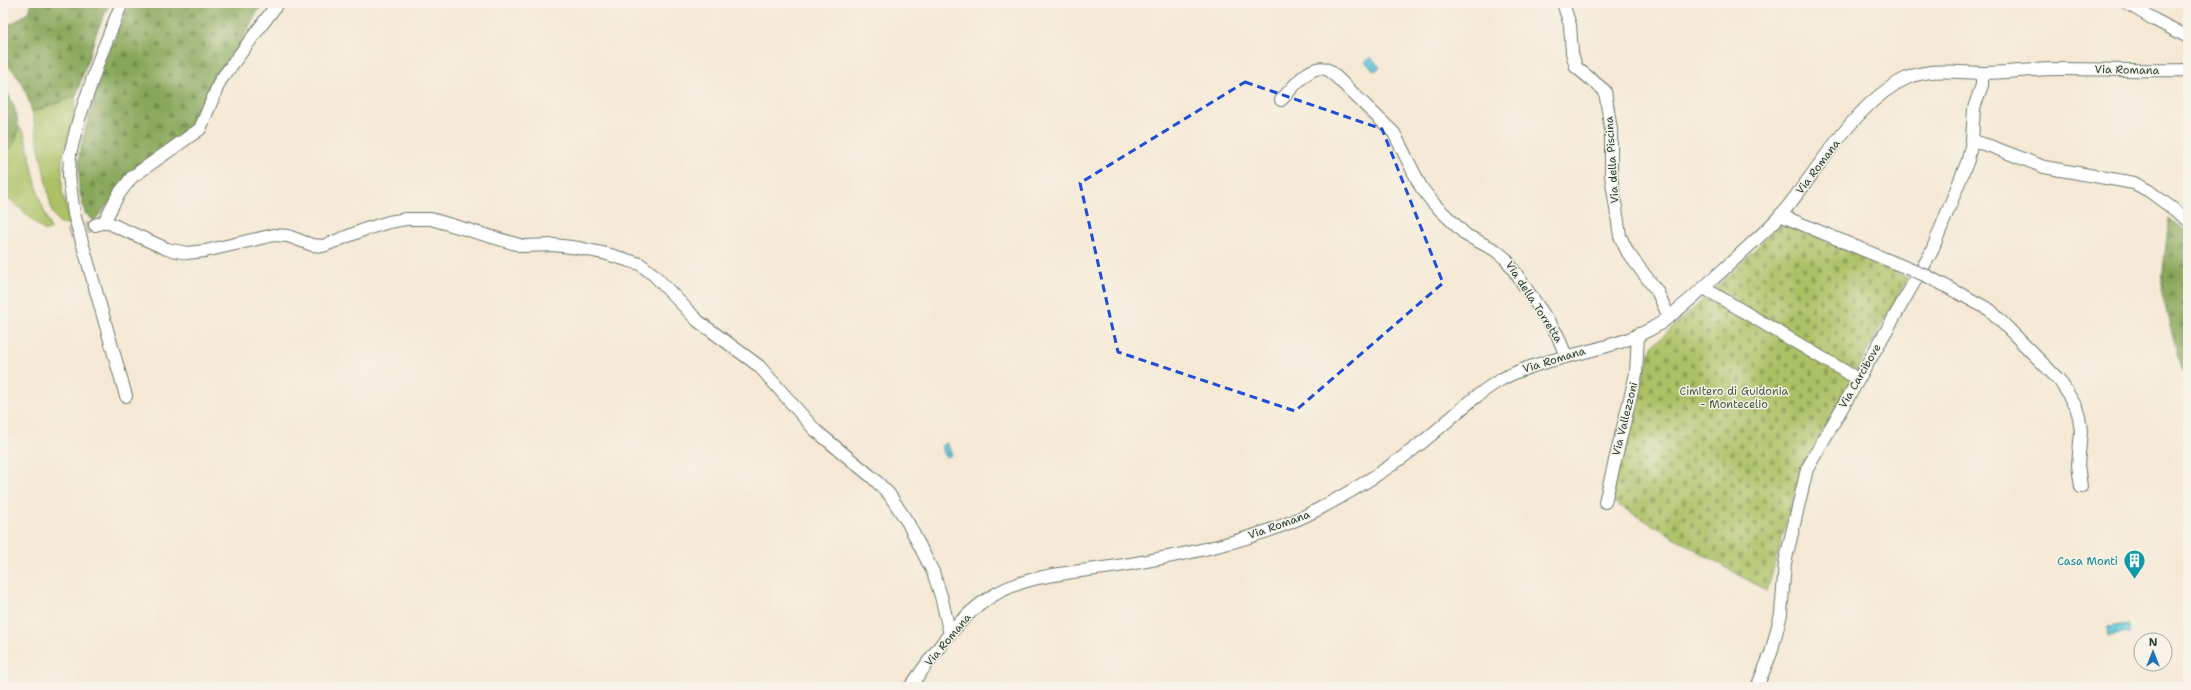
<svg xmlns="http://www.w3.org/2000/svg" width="2191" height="690" font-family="'Shantell Sans',sans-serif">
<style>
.green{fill:#acc165;stroke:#667f4c}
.forest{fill:url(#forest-firs);stroke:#547247}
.cemetery{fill:url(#cemetery-stones);stroke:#667f4c}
.water{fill:url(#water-waves);stroke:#408288}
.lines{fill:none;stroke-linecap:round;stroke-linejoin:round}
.minor-tunnel{stroke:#cac6b4;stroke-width:12;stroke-dasharray:12 6;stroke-linecap:butt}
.minor-casing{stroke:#6a796c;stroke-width:14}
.minor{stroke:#fff;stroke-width:12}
.minor-bridge-casing{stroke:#6a796c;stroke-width:14;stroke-linecap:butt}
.minor-bridge{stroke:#fff;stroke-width:12}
.marked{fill:none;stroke:#1d4ed8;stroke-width:3;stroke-dasharray:8 5;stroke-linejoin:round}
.labels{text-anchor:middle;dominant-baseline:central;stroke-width:3;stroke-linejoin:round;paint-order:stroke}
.street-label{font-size:11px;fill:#1f3d34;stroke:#f7f3e8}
.park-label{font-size:11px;fill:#425e40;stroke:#f7f3e8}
.culture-label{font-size:11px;fill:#0d838f;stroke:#f7f3e8;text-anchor:end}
</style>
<defs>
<pattern id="forest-firs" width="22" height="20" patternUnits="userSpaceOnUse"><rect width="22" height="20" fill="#89a75a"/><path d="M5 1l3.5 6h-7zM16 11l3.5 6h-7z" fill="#6f894b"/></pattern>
<pattern id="cemetery-stones" width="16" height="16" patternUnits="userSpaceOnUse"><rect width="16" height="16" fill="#acc165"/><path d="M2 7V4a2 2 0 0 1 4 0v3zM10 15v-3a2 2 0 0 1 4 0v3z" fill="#8b9e54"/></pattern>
<pattern id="water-waves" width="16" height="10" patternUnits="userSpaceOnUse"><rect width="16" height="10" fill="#60c6dd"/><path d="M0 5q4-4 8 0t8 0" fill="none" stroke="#4fa2b4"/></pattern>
</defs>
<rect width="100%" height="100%" fill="#f7f3e8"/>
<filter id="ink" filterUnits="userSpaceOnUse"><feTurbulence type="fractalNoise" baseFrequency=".025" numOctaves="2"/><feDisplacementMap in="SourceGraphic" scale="8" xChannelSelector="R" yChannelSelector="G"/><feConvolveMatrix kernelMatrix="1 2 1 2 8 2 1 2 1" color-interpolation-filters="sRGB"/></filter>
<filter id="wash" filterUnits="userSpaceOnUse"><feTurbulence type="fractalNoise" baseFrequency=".012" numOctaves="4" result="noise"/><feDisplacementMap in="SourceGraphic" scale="16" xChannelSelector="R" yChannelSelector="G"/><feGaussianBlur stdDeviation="0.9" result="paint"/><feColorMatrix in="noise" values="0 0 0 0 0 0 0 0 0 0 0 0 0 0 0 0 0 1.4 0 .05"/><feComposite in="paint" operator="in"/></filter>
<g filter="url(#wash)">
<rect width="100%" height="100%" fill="#f5e8d4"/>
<g class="green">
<polygon points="76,96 73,121 62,158 62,191 71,224 60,224 52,212 32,112"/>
<path d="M19,126L25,135L39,197L51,230H43L12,201L3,197V153C13,149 17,136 19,126Z"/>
</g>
<g class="forest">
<path d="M31,3H110L97,31L76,96L32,112C27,92 20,74 3,62V26L13,23L30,11Z"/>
<polygon points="130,3 262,3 198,123 109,203 94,221 85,213 79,189 79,153 106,56"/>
<path d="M3,88C17,101 28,144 3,153Z"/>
<polygon points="2169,218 2185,230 2188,237 2188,376 2181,370 2161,289"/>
</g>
<polygon class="cemetery" points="1783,221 1908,278 1802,468 1767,591 1608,499 1652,346 1715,289"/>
<g class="water">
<polygon points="1370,57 1380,67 1375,71 1365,62"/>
<polygon points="947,443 952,455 946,457 941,446"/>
<polygon points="2129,624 2130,633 2108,636 2107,627"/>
</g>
</g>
<g filter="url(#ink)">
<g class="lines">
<polyline class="minor-tunnel" points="69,233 95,225"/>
<defs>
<g id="minor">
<polyline points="122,3 100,57 78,122 70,154 69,176 74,214 126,396"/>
<polyline points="1563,3 1570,25 1572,53 1576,67 1605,91 1611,130 1611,175 1620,236 1628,253 1657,291 1669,317"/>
<polyline points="2127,3 2155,20 2188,37"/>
<path d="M1281,100C1292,89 1312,59 1330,71L1394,133L1421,187L1434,204L1466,235L1495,250L1506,259L1557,334L1566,356"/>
<polyline points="1972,141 1990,146 2044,167 2134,183 2149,191 2188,220"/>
<polyline points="1780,215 1914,271"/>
<polyline points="104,222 118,195 132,177 200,129 220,81 278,3"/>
<polyline points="95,225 104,222 111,224 167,249 187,253 205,251 274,235 288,236 312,245 323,246 366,229 389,222 406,219 431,219 523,246 554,245 579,248 607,254 640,264 654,275 698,321 759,366 815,430 873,478 889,494 908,523 933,572 941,596 950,634"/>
<polyline points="1927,276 1990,310 2060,381 2076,407 2079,417 2081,431 2078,465 2081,487"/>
<polyline points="1704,288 1851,375"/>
<polyline points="1605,502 1636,374 1638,334"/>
<path d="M910,687C933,656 955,620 989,598C1027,573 1074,573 1118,566C1184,555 1260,540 1319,509C1356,489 1393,466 1425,440C1450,420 1474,395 1502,379C1552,352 1625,353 1669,317C1692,299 1714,278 1736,258C1753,242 1770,228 1784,211C1819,169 1855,103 1905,79C1930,67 1959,73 1986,73C2011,72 2036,69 2061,69C2103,69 2146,71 2188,70"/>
<polyline points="1757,687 1771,653 1781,614 1785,563 1807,469 1931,253 1968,160 1972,141 1974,108 1982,85 1982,73"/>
</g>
</defs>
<use href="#minor" class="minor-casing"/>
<use href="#minor" class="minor"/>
<defs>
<polyline id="minor-bridge" points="1914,271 1927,276"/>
</defs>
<use href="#minor-bridge" class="minor-bridge-casing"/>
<use href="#minor-bridge" class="minor-bridge"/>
</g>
</g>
<path class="marked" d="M1245,82L1382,129L1443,283L1295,411L1118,352L1080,183Z"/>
<defs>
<symbol id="building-pin" viewBox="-11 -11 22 30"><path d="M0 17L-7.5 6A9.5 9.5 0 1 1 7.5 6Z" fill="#0f9aa8" stroke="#f7f3e8"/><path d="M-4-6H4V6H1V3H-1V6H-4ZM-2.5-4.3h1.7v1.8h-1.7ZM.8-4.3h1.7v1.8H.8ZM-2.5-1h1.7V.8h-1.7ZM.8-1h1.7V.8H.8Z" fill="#fff"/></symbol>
</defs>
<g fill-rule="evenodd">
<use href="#building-pin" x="2122" y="548" width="25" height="34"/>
</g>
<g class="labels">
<g class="street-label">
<text transform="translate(2127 70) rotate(1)">Via Romana</text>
<text transform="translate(1612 160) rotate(-94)">Via della Piscina</text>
<text transform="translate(1818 167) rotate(-53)">Via Romana</text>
<text transform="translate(1534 302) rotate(57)">Via della Torretta</text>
<text transform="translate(1554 360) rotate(-17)">Via Romana</text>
<text transform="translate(1860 376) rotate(-60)">Via Carcibove</text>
<text transform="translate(1625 419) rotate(-76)">Via Vallezzoni</text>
<text transform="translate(1279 525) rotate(-20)">Via Romana</text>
<text transform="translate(948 640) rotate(-50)">Via Romana</text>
</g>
<g class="park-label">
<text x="1734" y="391">Cimitero di Guidonia<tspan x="1734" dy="13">- Montecelio</tspan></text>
</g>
<g class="culture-label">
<text x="2118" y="561">Casa Monti</text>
</g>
</g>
<rect width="2191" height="690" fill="none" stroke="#f7f3e8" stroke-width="16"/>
<g transform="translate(2153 652)"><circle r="19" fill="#f7f3e8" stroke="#a1aaa0"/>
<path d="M0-3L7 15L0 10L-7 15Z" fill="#1f6fb2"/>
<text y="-6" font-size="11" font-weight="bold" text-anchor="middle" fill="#1f3d34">N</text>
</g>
</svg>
